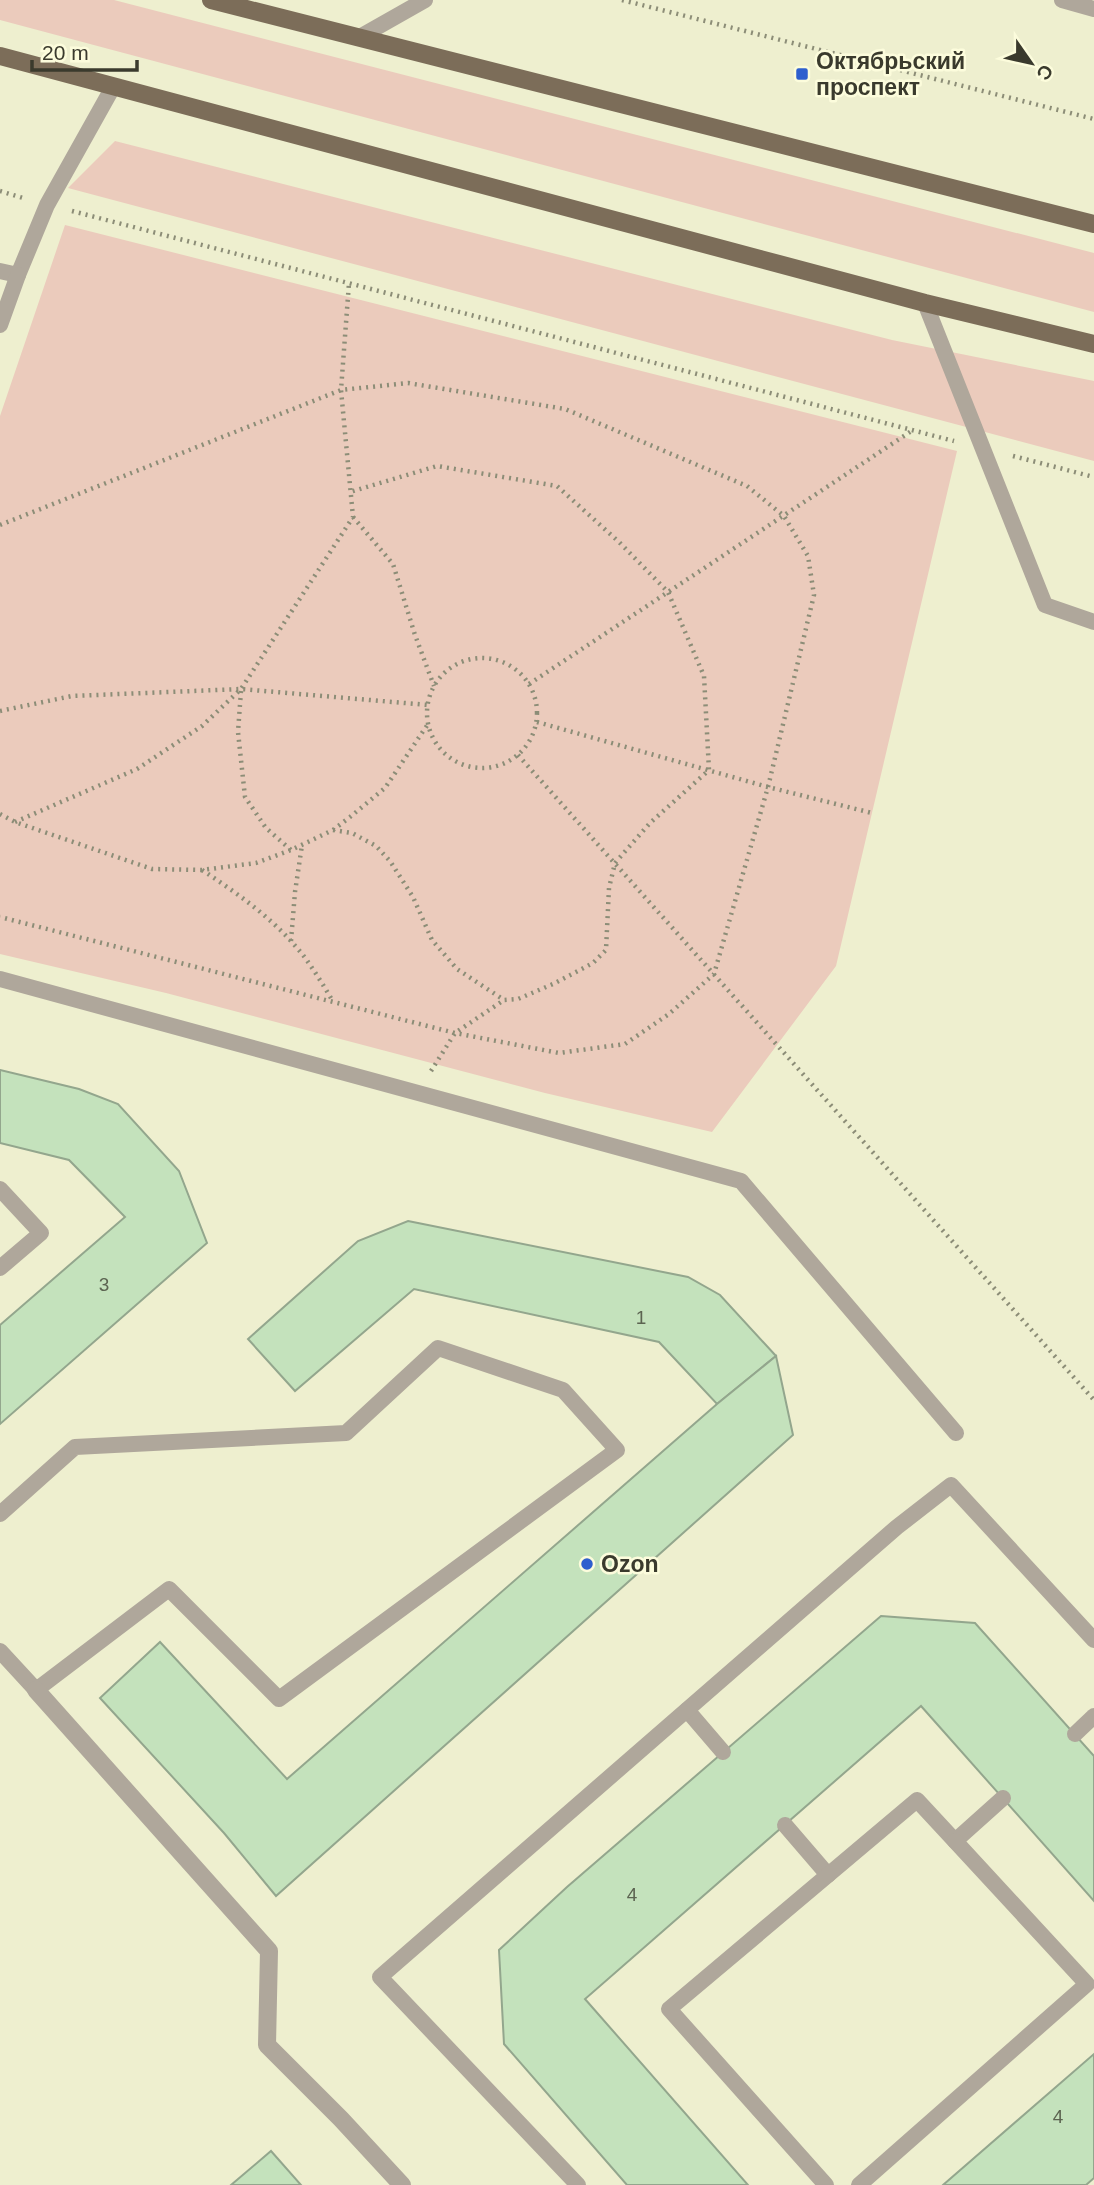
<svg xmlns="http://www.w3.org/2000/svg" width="1094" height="2185" font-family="Helvetica,sans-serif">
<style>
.green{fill:#ebcbbc}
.building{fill:#c4e2bc;stroke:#93a68d;stroke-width:2}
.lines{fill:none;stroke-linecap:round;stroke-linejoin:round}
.path{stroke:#8c8d77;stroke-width:4.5;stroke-dasharray:2 5;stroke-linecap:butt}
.lane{stroke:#afa79b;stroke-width:16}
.street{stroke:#afa79b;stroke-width:18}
.primary{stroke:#7c6d59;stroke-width:18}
.poi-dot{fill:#2e5fce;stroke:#fcfcdc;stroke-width:2.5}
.labels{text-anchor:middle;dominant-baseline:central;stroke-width:5;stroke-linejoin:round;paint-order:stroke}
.number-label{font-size:19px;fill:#5c6451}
.poi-label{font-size:23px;font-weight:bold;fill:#3a3a2d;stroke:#fcfcdc;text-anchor:start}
</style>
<rect width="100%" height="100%" fill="#eeefcf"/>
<g class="green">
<polygon points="0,0 114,0 1094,253 1094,312 0,20"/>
<polygon points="115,141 892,340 1094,381 1094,461 68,188"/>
<polygon points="65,225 957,451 836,966 712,1132 545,1093 166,993 0,954 0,416"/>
</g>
<g class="building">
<polygon points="0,1070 79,1089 118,1104 179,1171 207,1243 0,1424 0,1325 125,1217 69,1160 0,1143"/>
<polygon points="408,1221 688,1277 720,1295 776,1356 717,1404 659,1342 414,1289 295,1391 248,1339 358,1241"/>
<polygon points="776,1356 793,1435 276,1896 224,1833 100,1698 160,1642 287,1779 717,1404"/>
<polygon points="881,1616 975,1623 1094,1756 1094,1901 921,1706 585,1999 748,2185 627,2185 504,2044 499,1950 567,1887"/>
<polygon points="1094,2054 1094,2178 1086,2185 943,2185"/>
<polygon points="271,2151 301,2185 231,2185"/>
</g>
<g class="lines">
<g class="path">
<polyline points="622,0 1094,119"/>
<polyline points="0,191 23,198"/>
<polyline points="72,211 954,441"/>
<polyline points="1013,456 1094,477"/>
<polyline points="353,517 393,564 415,635 434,686"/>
<polyline points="0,525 341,390 408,383 565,409 747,486 784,516 808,556 814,595 768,787 714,974 669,1014 625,1044 559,1053 455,1033 0,917"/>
<circle cx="482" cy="713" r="55"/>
<polyline points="529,684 913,430"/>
<polyline points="241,691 238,732 245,797 266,828 291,850"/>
<polyline points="0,711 72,696 241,689 428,705"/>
<polyline points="537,722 768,787 872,813"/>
<polyline points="518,755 1094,1400"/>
<polyline points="0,814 15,822 152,869 202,870 256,863 291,850 333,830 350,817 385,788 428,724"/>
<polyline points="15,822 137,769 202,726 241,689 353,517 341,390 349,283"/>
<polyline points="333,830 352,833 376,846 390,861 413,897 432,940 457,969 504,1000 518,999 553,984 593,963 606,950 609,888 615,863 650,823 709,770 704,676 668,592 619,542 557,486 437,466 350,492"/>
<path d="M202,870C240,895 278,922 306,959C315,972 324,986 332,1000"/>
<polyline points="291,941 295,892 302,845"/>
<polyline points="431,1071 455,1033 504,1000"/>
</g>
<g class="lane">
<polyline points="1062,0 1094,9"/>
<polyline points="358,38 425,0"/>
<polyline points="0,271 18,275 47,205 113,87"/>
<polyline points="925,303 1045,605 1094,622"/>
<polyline points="0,325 18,275"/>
<polyline points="0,979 741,1181 956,1433"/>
<polyline points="0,1189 41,1233 0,1268"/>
<polyline points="0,1514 75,1447 346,1433 438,1348 563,1390 617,1450 279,1699 169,1589 36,1690 0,1651"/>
<polyline points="687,1710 723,1752"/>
<polyline points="1075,1734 1094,1716"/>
<polyline points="785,1825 828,1875"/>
<polyline points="578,2185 380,1977 897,1527 951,1485 1094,1640"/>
<polyline points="826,2185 669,2009 917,1800 955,1841 1003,1798"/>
<polyline points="859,2185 1087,1984 955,1841"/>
</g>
<polyline class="street" points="36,1690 269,1951 267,2045 341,2119 402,2185"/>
<g class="primary">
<polyline points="211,0 1094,224"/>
<polyline points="0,56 925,303 1094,344"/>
</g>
</g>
<g class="poi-dot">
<rect x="795" y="67" width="14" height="14" rx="3.5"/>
<circle cx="587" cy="1564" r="7"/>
</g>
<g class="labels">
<g class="number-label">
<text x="104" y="1284">3</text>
<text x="641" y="1317">1</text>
<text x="632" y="1894">4</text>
<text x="1058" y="2116">4</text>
</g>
<g class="poi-label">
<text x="816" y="61">Октябрьский<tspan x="816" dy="26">проспект</tspan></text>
<text x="601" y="1564">Ozon</text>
</g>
</g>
<g transform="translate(1031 63) rotate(124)" stroke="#fcfcdc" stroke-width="5" paint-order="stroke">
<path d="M0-5L12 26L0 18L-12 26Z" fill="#3a3a2d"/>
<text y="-10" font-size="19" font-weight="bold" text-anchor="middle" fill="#3a3a2d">С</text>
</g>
<path d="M32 60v10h105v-10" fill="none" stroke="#3a3a2d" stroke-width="3.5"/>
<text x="42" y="60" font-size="21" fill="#3a3a2d" stroke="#fcfcdc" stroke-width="5" paint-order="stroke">20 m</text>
</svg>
